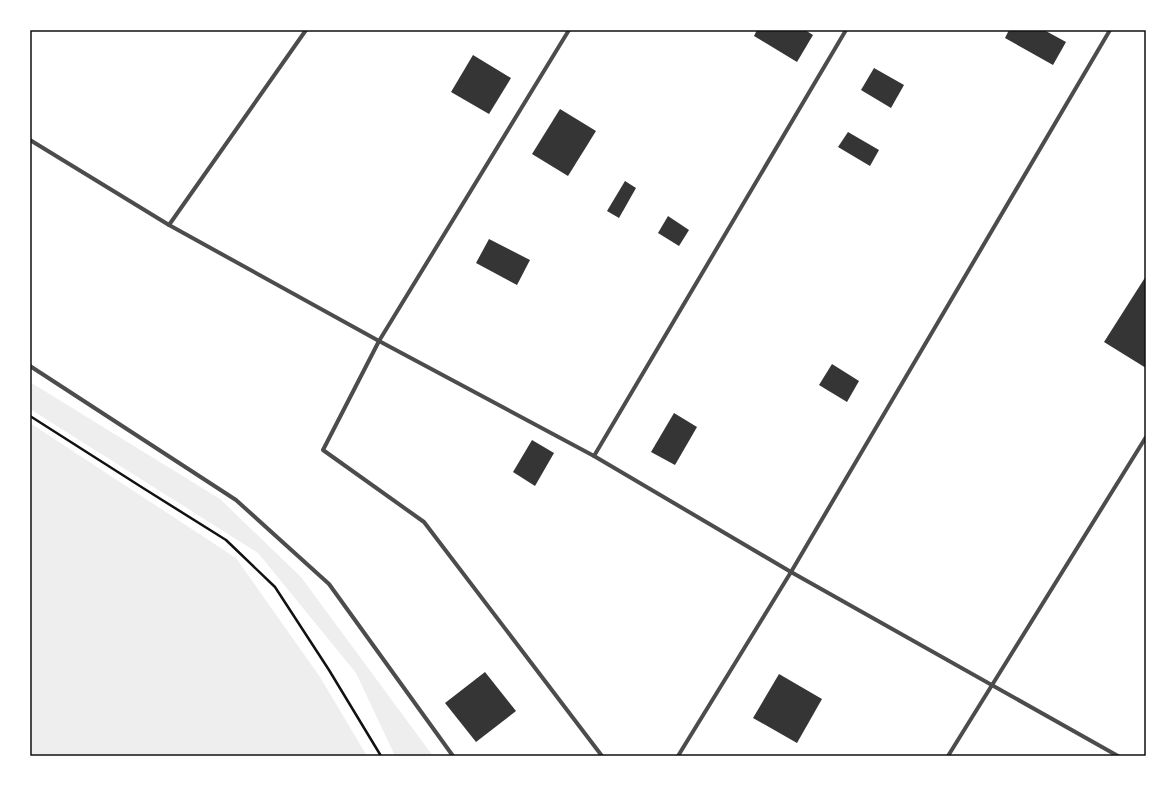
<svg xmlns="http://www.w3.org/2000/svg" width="1176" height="786" font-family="'Work Sans',sans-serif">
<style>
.green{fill:#eee}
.building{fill:#353535}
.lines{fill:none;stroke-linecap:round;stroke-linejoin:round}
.path{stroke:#111;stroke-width:2.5}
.minor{stroke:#4c4c4c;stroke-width:4}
.neatline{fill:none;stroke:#111;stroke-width:1.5}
</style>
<rect width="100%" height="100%" fill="#fff"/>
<g class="green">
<polygon points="30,382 220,499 301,577 433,756 395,756 356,673 258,553 30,409"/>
<polygon points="30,423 236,558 320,677 367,756 30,756"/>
</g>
<g class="building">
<polygon points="757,30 805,30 813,35 797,62 754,36"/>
<polygon points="1009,30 1044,30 1066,42 1053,65 1005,38"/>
<polygon points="473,55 511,78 489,114 451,92"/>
<polygon points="874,68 904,85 891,108 861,90"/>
<polygon points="560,109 596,131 568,176 532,154"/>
<polygon points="848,132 879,150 870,166 838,147"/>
<polygon points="625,181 636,188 619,218 607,211"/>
<polygon points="668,216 689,230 679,246 658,233"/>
<polygon points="489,239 530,260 517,285 476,263"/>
<polygon points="1146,276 1146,368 1104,342"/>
<polygon points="832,364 859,381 847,402 819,385"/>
<polygon points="674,413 697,427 675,465 651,452"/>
<polygon points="532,440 554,453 535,486 513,472"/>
<polygon points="485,672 516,711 476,742 445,703"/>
<polygon points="779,674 822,699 797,743 753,718"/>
</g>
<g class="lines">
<polyline class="path" points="30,416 143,488 226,540 275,587 329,670 381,756"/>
<g class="minor">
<polyline points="569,30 379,341 323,450 424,522 602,756"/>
<polyline points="30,140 169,225 379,341 594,456 791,572 1118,756"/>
<polyline points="169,225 306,30"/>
<polyline points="30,366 236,500 329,584 453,756"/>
<polyline points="594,456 846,30"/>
<polyline points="678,756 791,572 1110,30"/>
<polyline points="948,756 1146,437"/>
</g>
</g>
<rect width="1176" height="786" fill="none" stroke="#ffffff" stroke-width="62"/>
<rect x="31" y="31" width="1114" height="724" class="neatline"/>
</svg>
